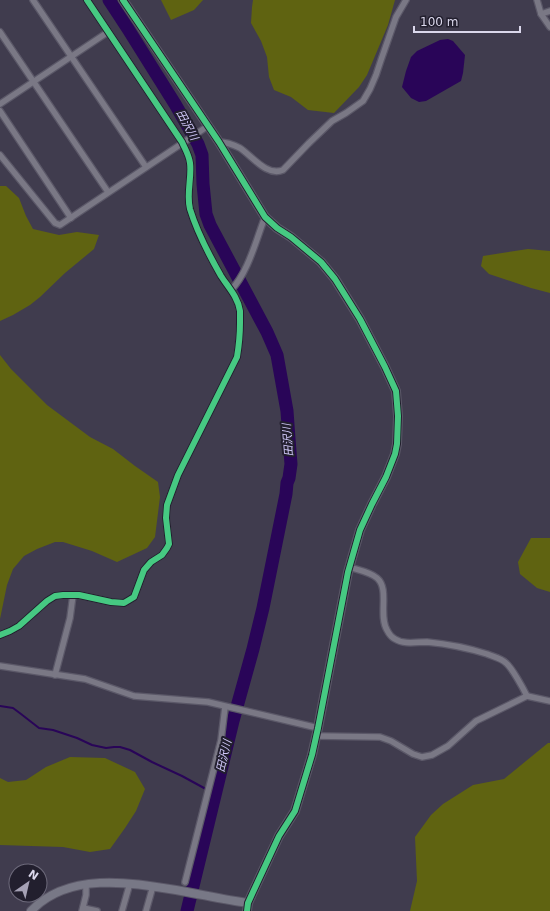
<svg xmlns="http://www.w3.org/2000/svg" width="550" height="911" font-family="'DejaVu Sans','Noto Sans JP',sans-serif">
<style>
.forest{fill:#5f6311}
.water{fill:#290558}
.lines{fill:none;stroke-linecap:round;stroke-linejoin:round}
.stream{stroke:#290558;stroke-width:2}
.river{stroke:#290558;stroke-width:13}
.street-casing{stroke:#5b5868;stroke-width:8}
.secondary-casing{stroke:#5b5868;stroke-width:10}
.street{stroke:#7a7885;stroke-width:5.5}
.secondary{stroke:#787886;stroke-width:8}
.cycleway-casing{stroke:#221f2e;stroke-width:8}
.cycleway{stroke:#46c982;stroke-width:6}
.labels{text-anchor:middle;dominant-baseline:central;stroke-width:4;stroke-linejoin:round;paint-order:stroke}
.water-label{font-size:11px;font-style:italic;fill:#d2cafa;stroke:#221f2e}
</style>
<rect width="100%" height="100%" fill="#403c4e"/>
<g class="forest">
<polygon points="161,0 203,0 194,10 171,20"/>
<polygon points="253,0 395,0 388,25 367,75 359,87 334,113 308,110 291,97 274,90 269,77 267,57 261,41 251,23 252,7"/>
<polygon points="0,186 6,186 19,198 26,216 33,229 59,235 77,232 99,235 94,249 65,273 40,297 30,305 13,315 0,321"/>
<polygon points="528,249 550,251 550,293 531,288 489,274 481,266 483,256"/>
<polygon points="0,355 11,369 47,405 90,437 113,449 135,466 158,482 160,497 155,537 147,548 117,562 92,551 63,542 55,542 37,549 24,556 13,569 7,585 0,619"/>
<polygon points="531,538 550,538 550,592 537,588 520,574 518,562"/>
<polygon points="548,743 550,743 550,911 410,911 417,881 415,837 431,815 443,804 473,785 504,779"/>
<polygon points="70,757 105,758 135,772 145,789 136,811 125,828 110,849 90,852 63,847 0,845 0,778 8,782 26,780 46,767"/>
</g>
<polygon class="water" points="448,39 453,41 465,55 463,73 461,81 426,101 419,102 411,98 402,87 406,71 411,57 417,51 440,40"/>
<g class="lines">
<polyline class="stream" points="0,706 13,708 21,714 39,728 53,730 77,738 92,745 106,748 114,747 120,747 130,750 152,762 182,776 215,794"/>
<polyline class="river" points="109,0 128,29 175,104 198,144 202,155 203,184 206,214 210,225 267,332 277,355 287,411 289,439 291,464 289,478 287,483 286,494 263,608 253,649 233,721 187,911"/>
<defs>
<g id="street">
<polyline points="33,0 146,167"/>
<polyline points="537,0 541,14 550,27"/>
<polyline points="541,14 550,11"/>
<polyline points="0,32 108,192"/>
<polyline points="0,104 108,32"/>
<polyline points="0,111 71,218"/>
<path d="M219,142C226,142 234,145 240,148C252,156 267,177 283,170L309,143L332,121L346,113L363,101L370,89L376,75L381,60L396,17L406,0"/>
<polyline points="0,155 55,223 60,225 208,126"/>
<path d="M231,290C248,273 256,240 265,217"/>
<path d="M349,567C358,570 370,572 377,578C390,589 378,615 387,630C389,634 391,637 395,639C404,645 417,642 427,642C448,644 468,648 487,654C494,657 501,658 506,663C512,668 523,688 527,696"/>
<path d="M0,635L10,631L19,626L47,601L55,596L63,595H79L111,602L124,603L134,597L144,570L151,562L162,555L167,548L169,544L166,518L167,505L178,475L237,357C239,345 240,335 240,323C240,319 240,315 240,311C238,297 228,287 221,276C209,255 197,232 190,209C186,194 192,178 190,163C189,155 185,149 182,142L87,0"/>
<polyline points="0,666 85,679 134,696 208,702 318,728"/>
<polyline points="55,675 70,618 73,595"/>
<polyline points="316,736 380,737 391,741 413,754 422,757 432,755 448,746 476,721 527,696 550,701"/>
<polyline points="185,882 221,740 225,707"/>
<polyline points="83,908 97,911"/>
<polyline points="82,911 86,895 86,884"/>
<polyline points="122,911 130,883"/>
<polyline points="146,911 153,886"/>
</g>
<g id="secondary">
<polyline points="123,0 219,142 265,217 277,228 291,237 321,262 335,279 360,319 385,367 396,391 398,416 397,444 395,454 386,477 372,504 360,530 348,572 318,728 312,755 295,811 279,836 253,892 248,903 247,911"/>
<path d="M31,911C68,872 129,882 176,890C200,894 224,900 248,903"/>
</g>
</defs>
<use href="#street" class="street-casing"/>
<use href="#secondary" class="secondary-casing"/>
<use href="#street" class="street"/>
<use href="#secondary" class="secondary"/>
<defs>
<g id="cycleway">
<polyline points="123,0 219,142 265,217 277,228 291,237 321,262 335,279 360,319 385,367 396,391 398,416 397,444 395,454 386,477 372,504 360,530 348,572 318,728 312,755 295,811 279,836 253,892 248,903 247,911"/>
<path d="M0,635L10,631L19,626L47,601L55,596L63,595H79L111,602L124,603L134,597L144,570L151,562L162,555L167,548L169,544L166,518L167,505L178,475L237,357C239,345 240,335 240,323C240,319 240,315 240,311C238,297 228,287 221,276C209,255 197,232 190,209C186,194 192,178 190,163C189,155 185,149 182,142L87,0"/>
</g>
</defs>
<use href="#cycleway" class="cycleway-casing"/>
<use href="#cycleway" class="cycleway"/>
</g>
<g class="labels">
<g class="water-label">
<text transform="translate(187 125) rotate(61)">田沢川</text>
<text transform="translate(288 440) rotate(-94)">田沢川</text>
<text transform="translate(224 756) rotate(-77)">田沢川</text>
</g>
</g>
<g transform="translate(28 883) rotate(34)"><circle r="19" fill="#221f2e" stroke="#6c697a"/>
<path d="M0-3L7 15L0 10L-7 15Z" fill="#a5a1b5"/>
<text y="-6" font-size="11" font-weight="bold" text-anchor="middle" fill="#dbd8ec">N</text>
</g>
<path d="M414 26v6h106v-6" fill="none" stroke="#dbd8ec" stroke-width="2"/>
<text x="420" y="26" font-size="12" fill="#dbd8ec" stroke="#221f2e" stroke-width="3" paint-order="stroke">100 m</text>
</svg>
